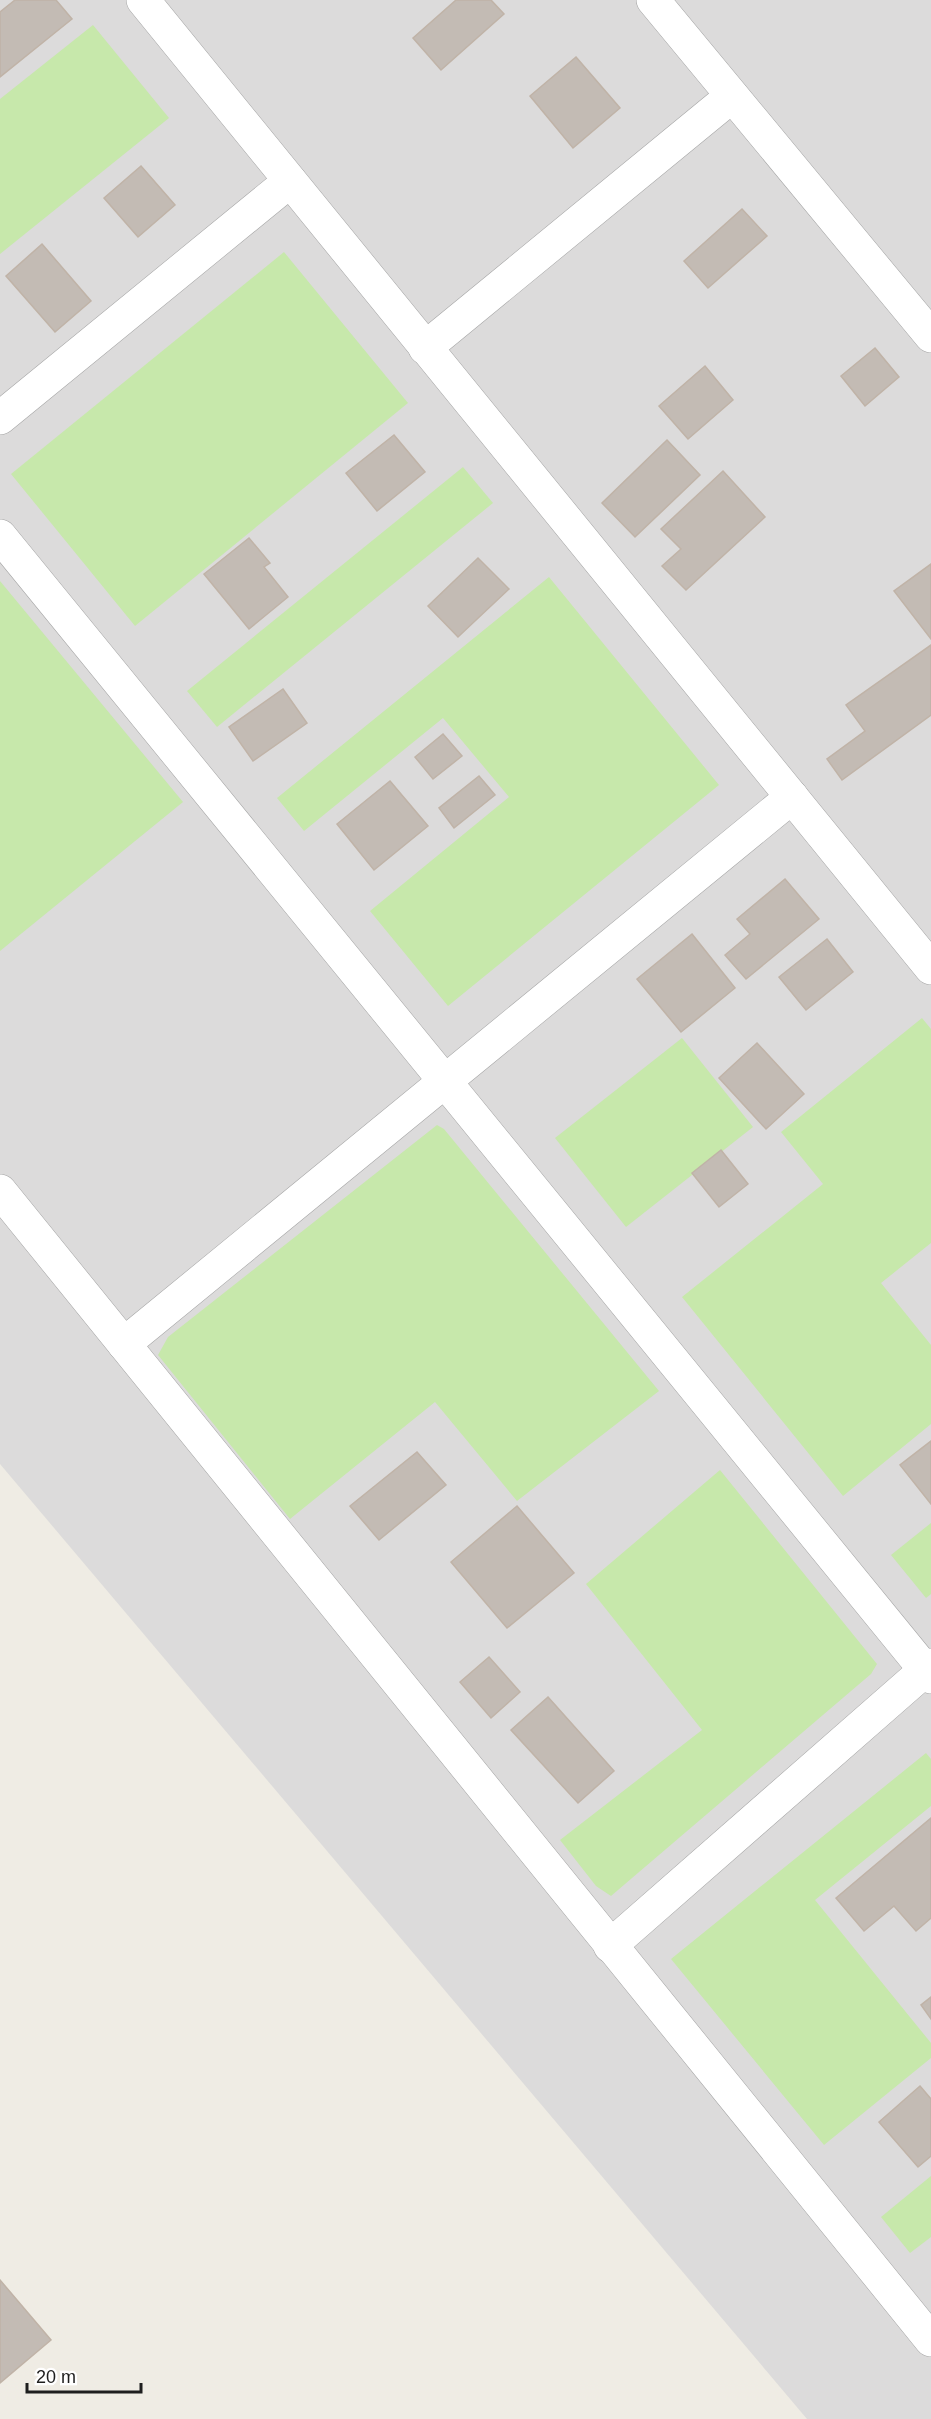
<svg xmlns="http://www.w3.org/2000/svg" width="931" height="2419" font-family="Helvetica,sans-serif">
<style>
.residential{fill:#dcdbdb}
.grass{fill:#c7e8ab}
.building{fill:#c3bbb4;stroke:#c0b3a7;stroke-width:1.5}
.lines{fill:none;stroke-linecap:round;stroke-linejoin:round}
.street-casing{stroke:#a5a5a5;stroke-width:34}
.street{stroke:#fff;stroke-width:33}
</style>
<rect width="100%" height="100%" fill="#efece4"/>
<polygon class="residential" points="0,0 931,0 931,2419 807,2419 0,1464"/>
<g class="grass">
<polygon points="93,25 169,118 0,254 0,99"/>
<polygon points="284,252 408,403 135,626 11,474"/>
<polygon points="463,467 493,503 217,727 187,691"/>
<polygon points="549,577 719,785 448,1006 370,911 509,797 443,718 304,831 277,798"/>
<polygon points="0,581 183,802 0,951"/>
<polygon points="922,1018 931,1029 931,1243 881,1283 931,1345 931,1424 843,1496 682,1297 823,1184 781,1132"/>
<polygon points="682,1038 753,1127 626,1227 555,1138"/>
<polygon points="437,1125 444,1129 659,1391 517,1501 435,1402 290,1519 158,1355 168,1337"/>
<polygon points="720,1470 877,1664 871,1674 611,1896 596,1886 560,1840 702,1730 586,1584"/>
<polygon points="931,1523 931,1594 926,1598 891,1555"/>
<polygon points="926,1753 931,1759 931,1806 815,1900 931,2043 931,2058 824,2145 671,1959"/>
<polygon points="931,2176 931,2237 910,2253 881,2217"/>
</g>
<g class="building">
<polygon points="15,0 56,0 72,19 0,77 0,12"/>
<polygon points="456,0 491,0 504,14 441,70 413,38"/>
<polygon points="576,57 620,108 573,148 530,96"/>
<polygon points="141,166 175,205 138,237 104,198"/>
<polygon points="742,209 767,236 708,288 684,261"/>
<polygon points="42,244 91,301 55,332 6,276"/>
<polygon points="875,348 899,377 865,406 841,376"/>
<polygon points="705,366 733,400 688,439 659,406"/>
<polygon points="394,435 425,472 377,511 346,473"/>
<polygon points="667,440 700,475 635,537 602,503"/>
<polygon points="723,471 765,517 686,590 662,566 681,549 661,529"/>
<polygon points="249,538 270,563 264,567 288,597 249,629 204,574"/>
<polygon points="478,558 509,589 458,637 428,606"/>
<polygon points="931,564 931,639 894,591"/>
<polygon points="931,645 931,715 842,780 827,759 865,731 846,705"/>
<polygon points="283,689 307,723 253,761 229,727"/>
<polygon points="443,734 462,756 433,779 415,757"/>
<polygon points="479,776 495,795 454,828 439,808"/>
<polygon points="390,781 428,826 374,870 337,824"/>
<polygon points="785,879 819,919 746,979 725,955 750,934 737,919"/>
<polygon points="692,934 735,988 681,1032 637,979"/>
<polygon points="827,939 853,972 806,1010 779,977"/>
<polygon points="757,1043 804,1094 766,1129 719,1078"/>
<polygon points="721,1150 748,1184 719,1207 692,1173"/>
<polygon points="931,1441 931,1504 900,1465"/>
<polygon points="417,1452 446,1485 379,1540 350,1506"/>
<polygon points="517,1506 574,1573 507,1628 451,1562"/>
<polygon points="489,1657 520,1692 491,1718 460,1682"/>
<polygon points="548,1697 614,1771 578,1803 511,1730"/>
<polygon points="931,1818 931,1918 916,1931 894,1906 864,1931 836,1898"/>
<polygon points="931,1997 931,2019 921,2005"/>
<polygon points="920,2086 931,2099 931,2156 918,2167 879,2122"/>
<polygon points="0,2280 51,2340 0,2383"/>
</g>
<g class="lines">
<defs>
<g id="street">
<polyline points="143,0 931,968"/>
<polyline points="653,0 931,336"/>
<polyline points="425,348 732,96"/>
<polyline points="0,418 290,181"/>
<polyline points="0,536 931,1677"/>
<polyline points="0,1191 931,2340"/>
<polyline points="124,1344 792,797"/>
<polyline points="610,1946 931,1665"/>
</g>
</defs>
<use href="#street" class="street-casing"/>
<use href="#street" class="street"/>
</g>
<path d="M27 2383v9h114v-9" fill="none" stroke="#1e1e1e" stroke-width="3"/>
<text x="36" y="2383" font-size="18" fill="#1e1e1e" stroke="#ffffff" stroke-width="4.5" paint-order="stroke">20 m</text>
</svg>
